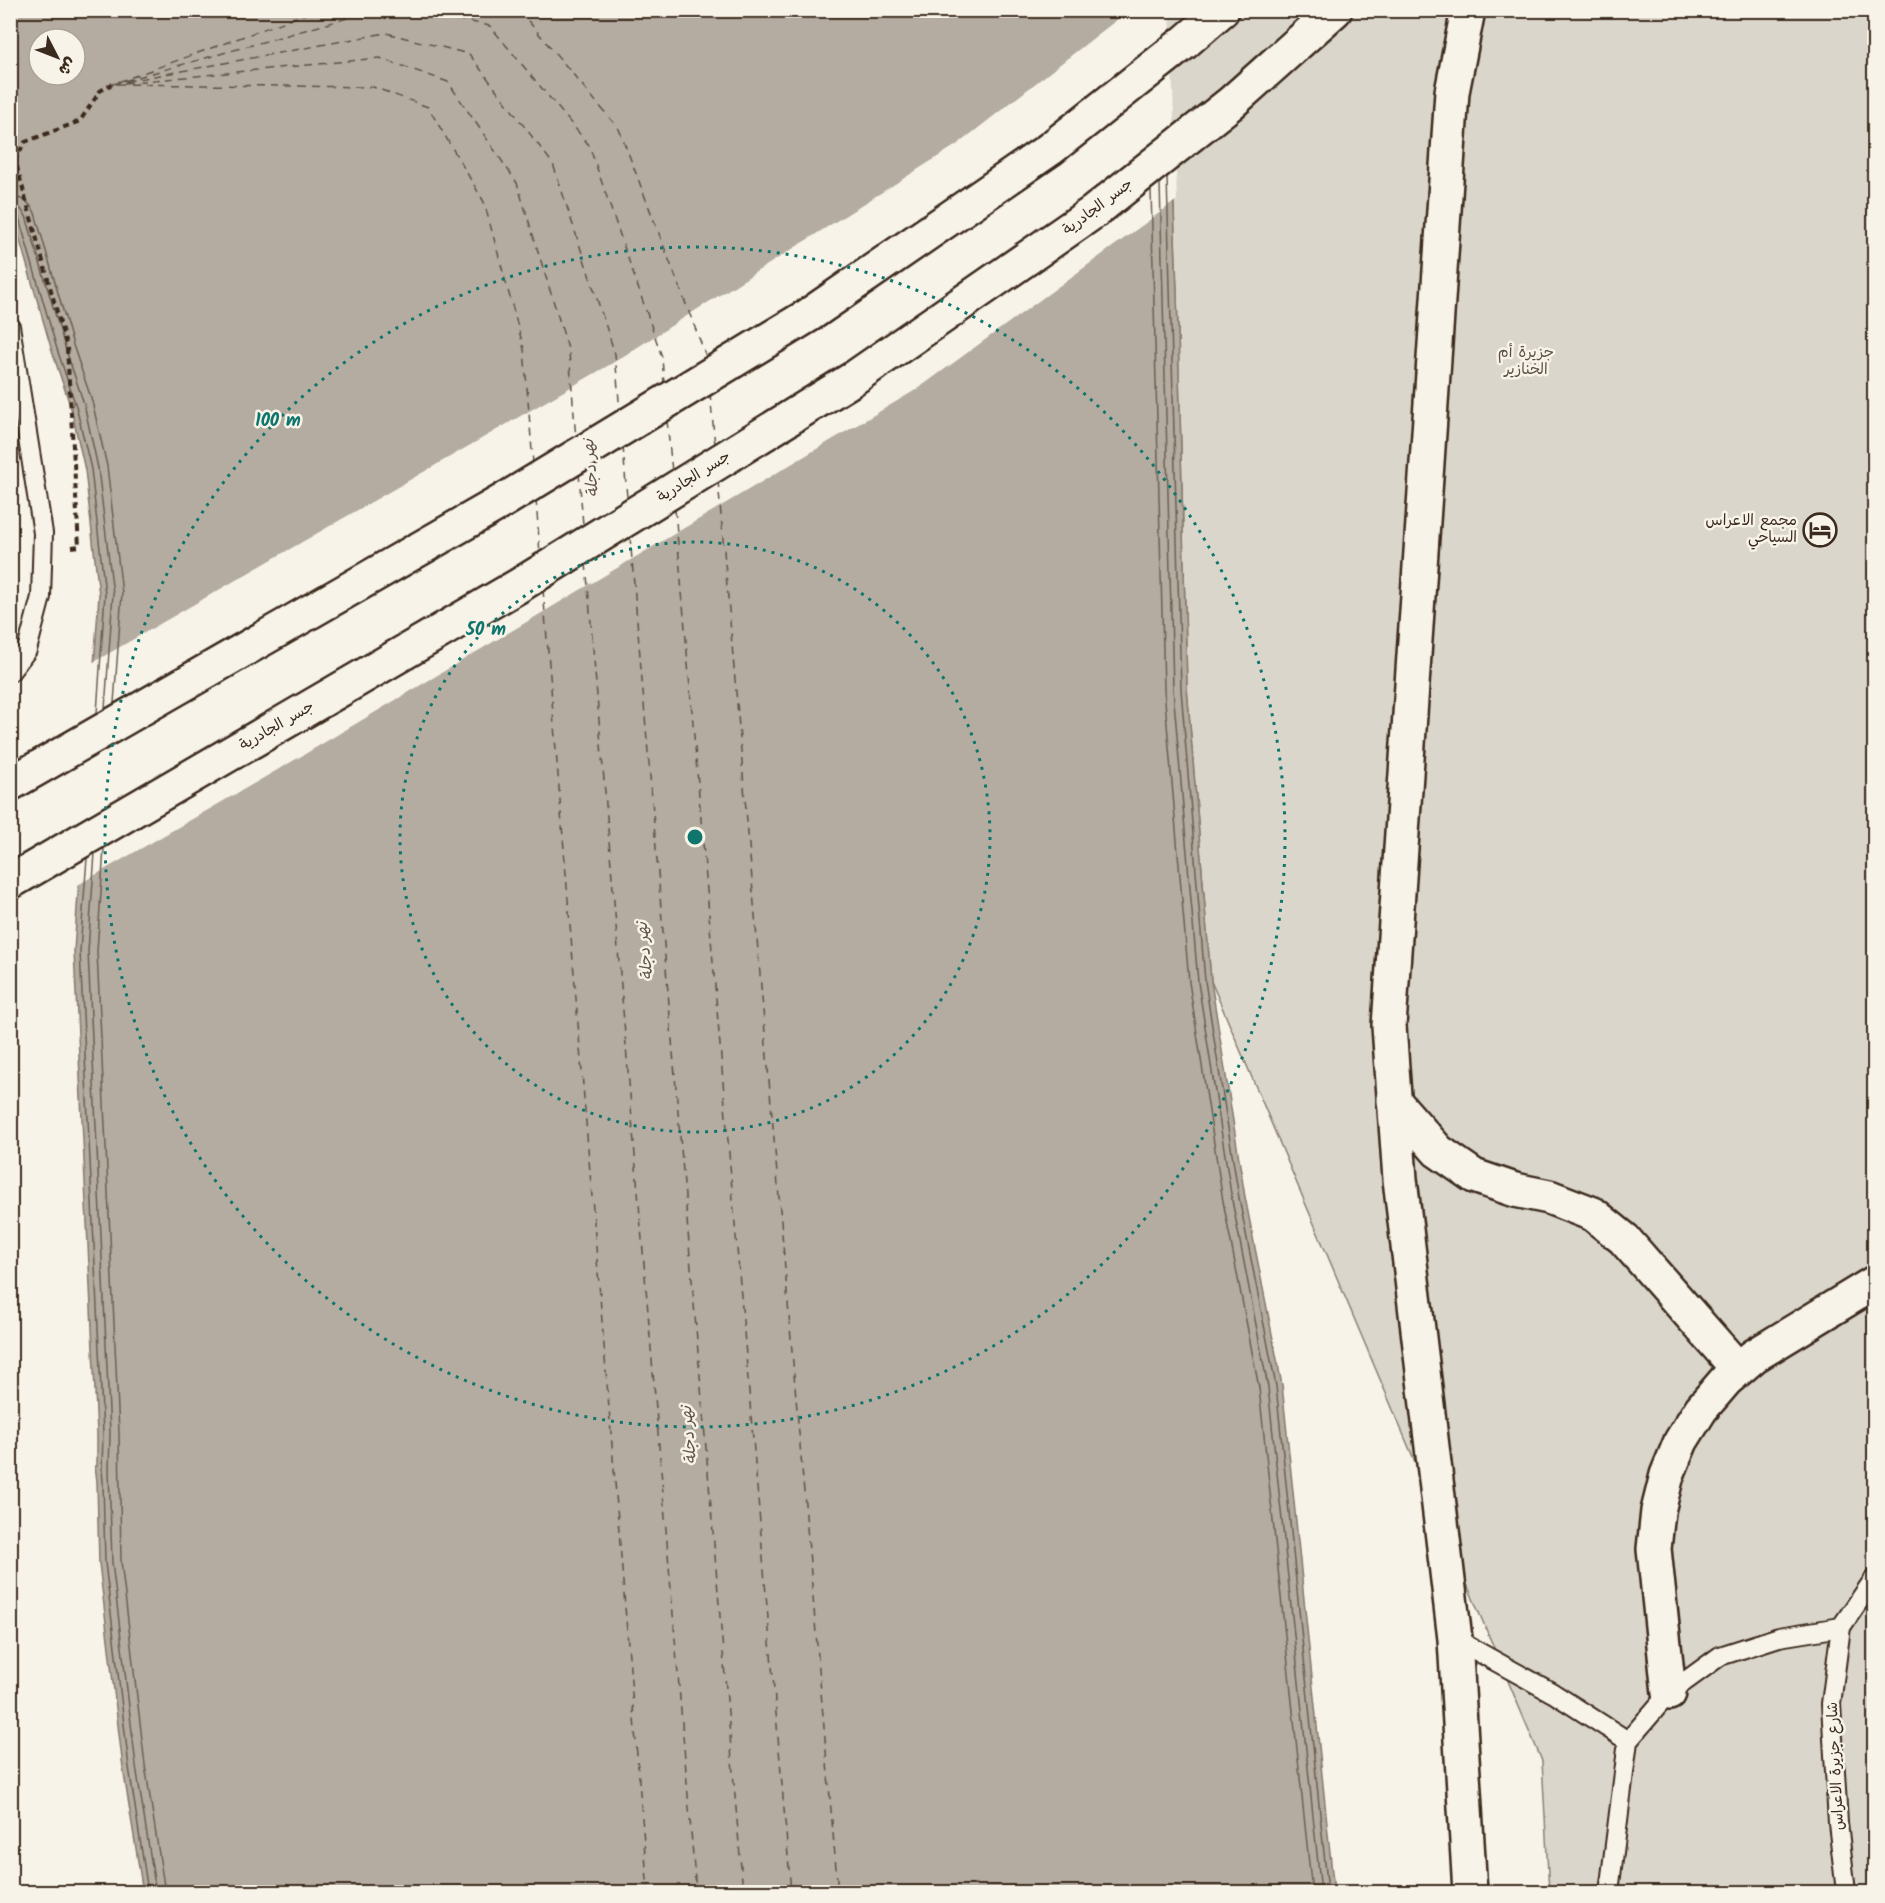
<svg xmlns="http://www.w3.org/2000/svg" width="1885" height="1903" font-family="Kalam,'Playpen Sans Arabic',sans-serif">
<style>
.green{fill:#dbd6cb;stroke:#8b8074;stroke-width:1.5}
.water{fill:#b4aca0;stroke:#84786c;stroke-width:1.5;fill-rule:evenodd}
.pier{fill:#f7f3e8}
.lines{fill:none;stroke-linecap:round;stroke-linejoin:round}
.shore{stroke:#6b5e52;stroke-width:1.5}
.ferry{stroke:#5f5145;stroke-width:1.5;stroke-dasharray:8 6;stroke-linecap:butt}
.service-casing{stroke:#3b2a1e;stroke-width:22}
.minor-casing{stroke:#3b2a1e;stroke-width:38}
.primary-casing{stroke:#3b2a1e;stroke-width:38}
.path{stroke:#3b2a1e;stroke-width:4;stroke-dasharray:6 4.5;stroke-linecap:butt}
.service{stroke:#f7f3e8;stroke-width:18}
.minor{stroke:#f7f3e8;stroke-width:33}
.primary{stroke:#f7f3e8;stroke-width:33}
.ring{fill:none;stroke:#0f766e;stroke-width:3;stroke-dasharray:3 6}
.labels{text-anchor:middle;dominant-baseline:central;stroke-width:5;stroke-linejoin:round;paint-order:stroke}
.street-label{font-size:15px;fill:#3b2a1e;stroke:#f7f3e8}
.park-label{font-size:15px;fill:#5b4c41;stroke:#f7f3e8}
.poi-label{font-size:15px;fill:#3b2a1e;stroke:#f7f3e8;text-anchor:end}
.water-label{font-size:16px;font-style:italic;fill:#5f5145;stroke:#f7f3e8}
.centre{fill:#0f766e;stroke:#f7f3e8;stroke-width:3}
.ring-label{font-size:18px;text-anchor:middle;font-weight:bold;fill:#0f766e;stroke:#f7f3e8;stroke-width:5;stroke-linejoin:round;paint-order:stroke}
</style>
<rect width="100%" height="100%" fill="#f7f3e8"/>
<filter id="ink" filterUnits="userSpaceOnUse"><feTurbulence type="fractalNoise" baseFrequency=".0167" numOctaves="2"/><feDisplacementMap in="SourceGraphic" scale="12" xChannelSelector="R" yChannelSelector="G"/><feConvolveMatrix kernelMatrix="1 2 1 2 8 2 1 2 1" color-interpolation-filters="sRGB"/></filter>
<g filter="url(#ink)">
<polygon class="green" points="1167,11 1874,11 1874,1892 1549,1892 1542,1761 1211,981 1187,688 1177,293"/>
<path class="water" d="M11,11H1167L1177,293L1187,688L1211,981L1245,1197L1282,1385L1334,1892H143L123,1768L99,1563L97,1481L95,1466H97V1433L74,951L99,595L85,470L71,408L52,351L11,210ZM39,39H75V75H39Z"/>
<polygon class="pier" points="1170,10 1177,200 919,388 305,754 76,886 92,663 611,364 958,144 1128,11"/>
<g class="lines">
<g class="shore">
<polyline points="1167,177 1181,689 1205,981 1239,1198 1276,1386 1328,1892"/>
<polyline points="1160,183 1173,689 1198,982 1232,1200 1268,1387 1321,1892"/>
<polyline points="1151,190 1164,689 1189,982 1223,1201 1259,1388 1312,1892"/>
<path d="M10,197C22,197 30,202 35,213L73,345L92,401L107,466L122,593L114,703"/>
<polyline points="10,206 20,208 26,216 65,347 84,404 98,468 113,594 105,709"/>
<polyline points="10,213 16,214 19,218 57,349 76,406 91,469 105,594 97,713"/>
<polyline points="104,848 97,951 119,1432 121,1561 145,1765 165,1892"/>
<polyline points="95,853 88,951 110,1433 109,1471 112,1562 136,1766 156,1892"/>
<polyline points="87,858 80,951 103,1433 102,1470 103,1481 105,1562 129,1767 148,1892"/>
</g>
<g class="ferry">
<polyline points="415,10 490,26 589,145 662,357 664,385"/>
<polyline points="519,10 619,129 707,359"/>
<polyline points="124,81 376,10"/>
<polyline points="118,82 316,10"/>
<polyline points="124,83 380,58 448,82 517,183 569,352 576,439"/>
<polyline points="112,84 386,33 469,54 553,164 615,354 620,412"/>
<polyline points="116,84 373,87 428,107 484,202 524,349 533,464"/>
<polyline points="710,393 715,445"/>
<polyline points="667,420 672,472"/>
<polyline points="623,446 627,498"/>
<polyline points="579,473 583,525"/>
<polyline points="718,480 838,1892"/>
<polyline points="536,499 540,554"/>
<polyline points="675,509 791,1892"/>
<polyline points="630,536 743,1892"/>
<polyline points="586,563 696,1892"/>
<polyline points="543,589 648,1892"/>
</g>
<defs>
<g id="service">
<polyline points="10,326 43,533 41,597 27,650 10,672"/>
<polyline points="1455,1639 1553,1693 1628,1741"/>
<polyline points="1609,1892 1628,1741 1669,1693 1720,1656 1779,1637 1841,1627"/>
<polyline points="1846,1892 1838,1823 1831,1704 1841,1627 1874,1579"/>
</g>
<g id="minor">
<polyline points="1468,10 1452,92 1389,1026 1400,1179 1455,1639 1470,1892"/>
<polyline points="1394,1101 1438,1151 1474,1176 1515,1190 1549,1197 1593,1214 1624,1239 1738,1369"/>
<polyline points="1669,1693 1654,1549 1658,1511 1667,1475 1681,1441 1701,1409 1726,1380 1754,1356 1874,1283"/>
</g>
<g id="primary">
<polyline points="10,784 501,502 809,315 1050,149 1185,42 1222,10"/>
<polyline points="10,882 518,586 851,380 1095,211 1231,103 1335,10"/>
</g>
</defs>
<use href="#service" class="service-casing"/>
<use href="#minor" class="minor-casing"/>
<use href="#primary" class="primary-casing"/>
<polyline class="path" points="72,547 79,546 67,348 15,160 25,142 80,121 100,91 112,84"/>
<use href="#service" class="service"/>
<use href="#minor" class="minor"/>
<use href="#primary" class="primary"/>
</g>
</g>
<g class="ring">
<circle cx="695" cy="837" r="295"/>
<circle cx="695" cy="837" r="590"/>
</g>
<defs>
<symbol id="hotel-ring" viewBox="-11 -11 22 22"><circle r="9.5" fill="#f7f3e8" stroke="#3b2a1e" stroke-width="1.5"/><path d="M-6-4.5h1.5V1H6V5H4.5V3h-9V5H-6ZM-4 0a1.8 1.8 0 1 1 3.6 0ZM.5 0V-2.5h3Q6-2.5 6 0Z" fill="#3b2a1e"/></symbol>
</defs>
<g fill-rule="evenodd">
<use href="#hotel-ring" x="1801" y="511" width="38" height="38"/>
</g>
<g class="labels">
<g class="street-label">
<text transform="translate(1098 207) rotate(-37)">جسر الجادرية</text>
<text transform="translate(694 477) rotate(-32)">جسر الجادرية</text>
<text transform="translate(277 726) rotate(-30)">جسر الجادرية</text>
<text transform="translate(1836 1766) rotate(-93)">شارع جزيرة الاعراس</text>
</g>
<g class="park-label">
<text x="1526" y="353">جزيرة أم<tspan x="1526" dy="17">الخنازير</tspan></text>
</g>
<g class="poi-label">
<text x="1797" y="521">مجمع الاعراس<tspan x="1797" dy="17">السياحي</tspan></text>
</g>
<g class="water-label">
<text transform="translate(591 468) rotate(-95)">نهر دجلة</text>
<text transform="translate(645 951) rotate(-96)">نهر دجلة</text>
<text transform="translate(689 1435) rotate(-95)">نهر دجلة</text>
</g>
</g>
<circle cx="695" cy="837" r="9" class="centre"/>
<g class="ring-label">
<text x="278" y="426">100 m</text>
<text x="486" y="635">50 m</text>
</g>
<rect width="1885" height="1903" fill="none" stroke="#f7f3e8" stroke-width="36"/>
<rect x="18" y="18" width="1849" height="1867" fill="none" stroke="#3b2a1e" stroke-width="2" filter="url(#ink)"/>
<g transform="translate(57 57) rotate(132)"><circle r="28" fill="#f7f3e8" stroke="#aca397" stroke-width="1.5"/>
<path d="M0-4.5L10 22L0 15L-10 22Z" fill="#3b2a1e"/>
<text y="-9" font-size="16" font-weight="bold" text-anchor="middle" fill="#3b2a1e">ش</text>
</g>
</svg>
